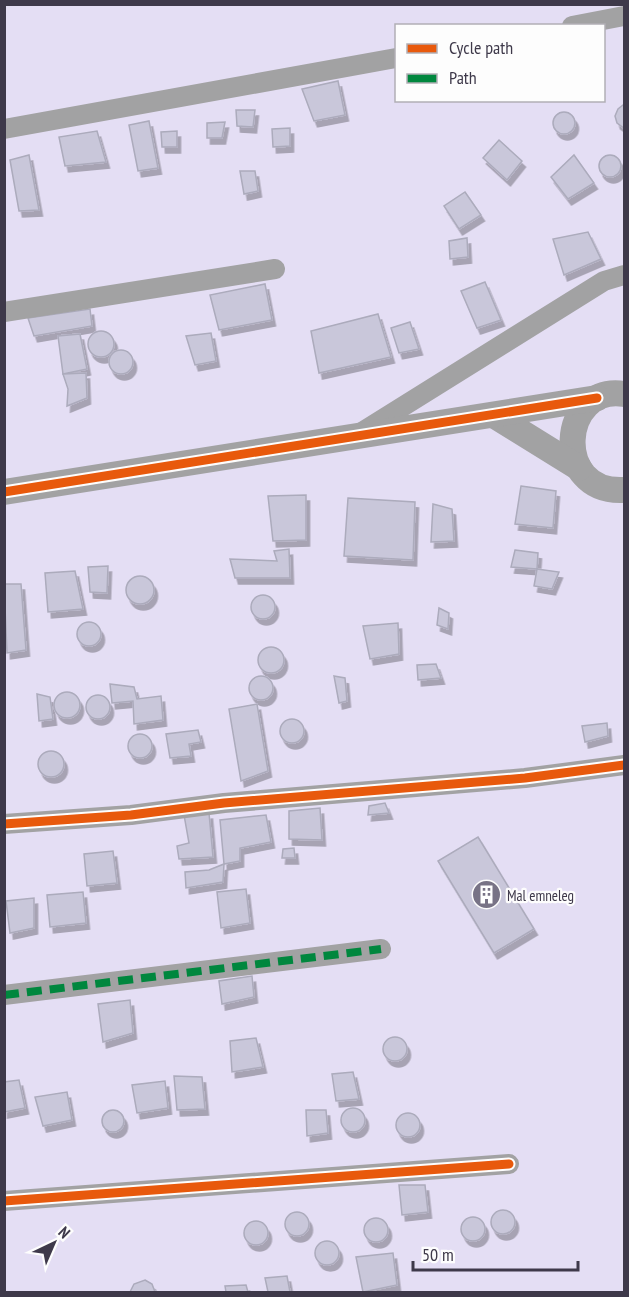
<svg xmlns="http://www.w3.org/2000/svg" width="629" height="1297" font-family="'PT Sans Narrow',sans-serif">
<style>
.building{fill:#c9c7da;stroke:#acabbc;stroke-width:1.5;filter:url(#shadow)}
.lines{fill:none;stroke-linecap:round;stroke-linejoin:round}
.minor{stroke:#a2a2a3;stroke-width:20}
.tertiary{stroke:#a2a2a3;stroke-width:26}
.quiet{stroke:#00873e;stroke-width:8;stroke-dasharray:15 8;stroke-linecap:butt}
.cycleway-casing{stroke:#fdfdfd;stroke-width:13}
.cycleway{stroke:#e8590c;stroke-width:9}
.labels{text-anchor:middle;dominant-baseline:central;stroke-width:4.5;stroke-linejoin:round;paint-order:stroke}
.poi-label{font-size:15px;fill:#3e394a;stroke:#fdfdfd;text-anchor:start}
</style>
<defs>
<filter id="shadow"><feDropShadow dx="3.5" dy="6" stdDeviation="0" flood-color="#0004"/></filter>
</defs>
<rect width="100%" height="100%" fill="#e4def4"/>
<g class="building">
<polygon points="338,81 345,115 314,121 302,89"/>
<polygon points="623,105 624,105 624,128 617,123 615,116 618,109"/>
<polygon points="236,110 255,110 253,127 237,126"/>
<circle cx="564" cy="123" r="11"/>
<polygon points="149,121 158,168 138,171 129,125"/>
<polygon points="225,122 222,138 207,138 207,123"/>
<polygon points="290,128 290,146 273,147 272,129"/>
<polygon points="97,131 106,162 65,166 59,137"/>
<polygon points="177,131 177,147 162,147 161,132"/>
<polygon points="499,140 522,161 507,180 483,158"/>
<circle cx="610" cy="166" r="11"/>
<polygon points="29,155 39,210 19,211 10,160"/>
<polygon points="574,155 594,183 568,199 551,177"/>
<polygon points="240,171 255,171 258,191 244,194"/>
<polygon points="465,192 481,215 459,229 444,206"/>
<polygon points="588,232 601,259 564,275 553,239"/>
<polygon points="467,238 468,257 450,259 449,241"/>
<polygon points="485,282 501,320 477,328 461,291"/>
<polygon points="265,284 272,320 219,330 210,295"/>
<polygon points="90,309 92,326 34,336 28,318"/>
<polygon points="378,314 391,357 319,373 311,331"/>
<polygon points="410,322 419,349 399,353 391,328"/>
<circle cx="101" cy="344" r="13"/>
<polygon points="211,333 216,361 195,365 186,336"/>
<polygon points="80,334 87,369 63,374 58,336"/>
<circle cx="121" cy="362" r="12"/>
<polygon points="86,373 87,398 67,406 68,389 63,374"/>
<polygon points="521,486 556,491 553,528 515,524"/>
<polygon points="306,495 306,540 273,541 268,496"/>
<polygon points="348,498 415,502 413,560 344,556"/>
<polygon points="433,504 452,509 454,541 431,542"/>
<polygon points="289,549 290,578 235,578 230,559 277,561 274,551"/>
<polygon points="515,550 538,553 537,569 511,567"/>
<polygon points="108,566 107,593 90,592 88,567"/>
<polygon points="537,569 559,572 552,589 534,586"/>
<polygon points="75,571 83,609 48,612 45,573"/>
<circle cx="140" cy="590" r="14"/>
<polygon points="4,584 21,584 26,650 7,653"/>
<circle cx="263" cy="607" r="12"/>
<polygon points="439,608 449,613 448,629 437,625"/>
<circle cx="89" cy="634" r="12"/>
<polygon points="398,623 399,654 370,659 363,626"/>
<circle cx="271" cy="660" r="13"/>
<polygon points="436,664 441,678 418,680 417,665"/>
<circle cx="261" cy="688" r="12"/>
<polygon points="334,676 345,678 347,701 339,703"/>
<polygon points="110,684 134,687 137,699 161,696 163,720 134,724 133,701 112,703"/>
<circle cx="67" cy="705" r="13"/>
<polygon points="37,694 50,697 53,719 39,721"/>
<circle cx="98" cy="707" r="12"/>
<polygon points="257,704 268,771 241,781 229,709"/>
<circle cx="292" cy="731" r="12"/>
<polygon points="607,723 608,736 585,742 582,726"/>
<polygon points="198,730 201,742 189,744 191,756 170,758 166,734"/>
<circle cx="140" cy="746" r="12"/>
<circle cx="51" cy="764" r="13"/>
<polygon points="385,803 389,813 368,815 369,806"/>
<polygon points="320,808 322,840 289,839 289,811"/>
<polygon points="209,813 213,857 179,859 177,846 189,843 184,815"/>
<polygon points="266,815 271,842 240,848 240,861 224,864 220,820"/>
<polygon points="478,837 534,929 494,953 438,861"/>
<polygon points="294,848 295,858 282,858 283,849"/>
<polygon points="113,851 117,883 87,886 84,854"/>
<polygon points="224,864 223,882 186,888 185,872 209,870"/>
<polygon points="246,889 250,923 221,928 217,892"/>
<polygon points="83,892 86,923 50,927 47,895"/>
<polygon points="34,898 34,928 10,933 6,901"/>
<polygon points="252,976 254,997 222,1004 219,981"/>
<polygon points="130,1000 133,1033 103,1042 98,1004"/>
<circle cx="395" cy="1049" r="12"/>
<polygon points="256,1038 263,1067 232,1072 230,1041"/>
<polygon points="353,1072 359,1099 336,1101 332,1074"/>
<polygon points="174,1076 202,1077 205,1109 177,1110"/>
<polygon points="19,1080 25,1108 4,1112 4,1082"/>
<polygon points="165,1081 168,1108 137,1113 132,1085"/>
<polygon points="67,1092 72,1120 43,1126 35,1097"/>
<circle cx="353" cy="1120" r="12"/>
<circle cx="113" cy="1121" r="11"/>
<polygon points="306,1110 326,1110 328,1133 307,1136"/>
<circle cx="408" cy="1125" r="12"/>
<polygon points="399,1185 425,1185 428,1212 402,1215"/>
<circle cx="503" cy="1222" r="12"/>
<circle cx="297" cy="1224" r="12"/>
<circle cx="473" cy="1229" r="12"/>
<circle cx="376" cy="1230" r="12"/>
<circle cx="256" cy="1233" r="12"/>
<circle cx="327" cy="1253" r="12"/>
<polygon points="393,1253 397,1285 363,1292 356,1257"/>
<polygon points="287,1276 290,1292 268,1292 265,1278"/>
<polygon points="145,1280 152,1284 155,1292 130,1292 134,1284"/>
<polygon points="246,1285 248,1292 226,1292 225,1286"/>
</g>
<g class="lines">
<g class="minor">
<polyline points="572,26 624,16"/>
<polyline points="4,129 396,58"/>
<polyline points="4,312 275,269"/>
<polyline points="362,432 604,281 624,275"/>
<polyline points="4,824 131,815 224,803 525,778 624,765"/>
<polyline points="4,995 381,949"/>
<polyline points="4,1201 509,1164"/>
</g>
<g class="tertiary">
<path d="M624,394C560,384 551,494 624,490"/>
<polyline points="495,416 579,468"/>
<polyline points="4,492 597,398"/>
</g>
<polyline class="quiet" points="4,995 381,949"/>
<defs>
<g id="cycleway">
<polyline points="4,492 597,398"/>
<polyline points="4,824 131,815 224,803 525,778 624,765"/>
<polyline points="4,1201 509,1164"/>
</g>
</defs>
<use href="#cycleway" class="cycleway-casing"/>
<use href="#cycleway" class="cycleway"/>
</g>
<defs>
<symbol id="building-disc" viewBox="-11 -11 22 22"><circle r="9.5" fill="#787386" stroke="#fdfdfd"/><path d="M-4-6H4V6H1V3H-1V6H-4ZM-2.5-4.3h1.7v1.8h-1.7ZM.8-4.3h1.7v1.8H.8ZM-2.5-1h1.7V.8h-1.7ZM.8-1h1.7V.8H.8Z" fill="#fff"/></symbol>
</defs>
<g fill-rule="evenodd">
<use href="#building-disc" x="470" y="878" width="33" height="33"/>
</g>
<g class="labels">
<g class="poi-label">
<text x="507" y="895">Mal emneleg</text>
</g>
</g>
<rect width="629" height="1297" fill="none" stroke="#3e394a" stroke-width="12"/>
<rect x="395" y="24" width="210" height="78" fill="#fdfdfd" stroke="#b1afb5" stroke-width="1.5"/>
<rect x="407" y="44" width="30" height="9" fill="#e8590c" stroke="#b1afb5" stroke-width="1.5"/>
<text x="449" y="54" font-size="18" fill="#3e394a">Cycle path</text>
<rect x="407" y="74" width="30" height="9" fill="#00873e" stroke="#b1afb5" stroke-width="1.5"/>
<text x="449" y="84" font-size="18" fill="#3e394a">Path</text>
<g transform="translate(54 1243) rotate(44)" stroke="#fdfdfd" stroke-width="4.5" paint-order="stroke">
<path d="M0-4.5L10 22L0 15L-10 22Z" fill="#3e394a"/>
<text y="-9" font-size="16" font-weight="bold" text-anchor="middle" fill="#3e394a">N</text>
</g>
<path d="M413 1261v9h165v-9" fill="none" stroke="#3e394a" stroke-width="3"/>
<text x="422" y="1261" font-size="18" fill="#3e394a" stroke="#fdfdfd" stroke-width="4.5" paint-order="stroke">50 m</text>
</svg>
